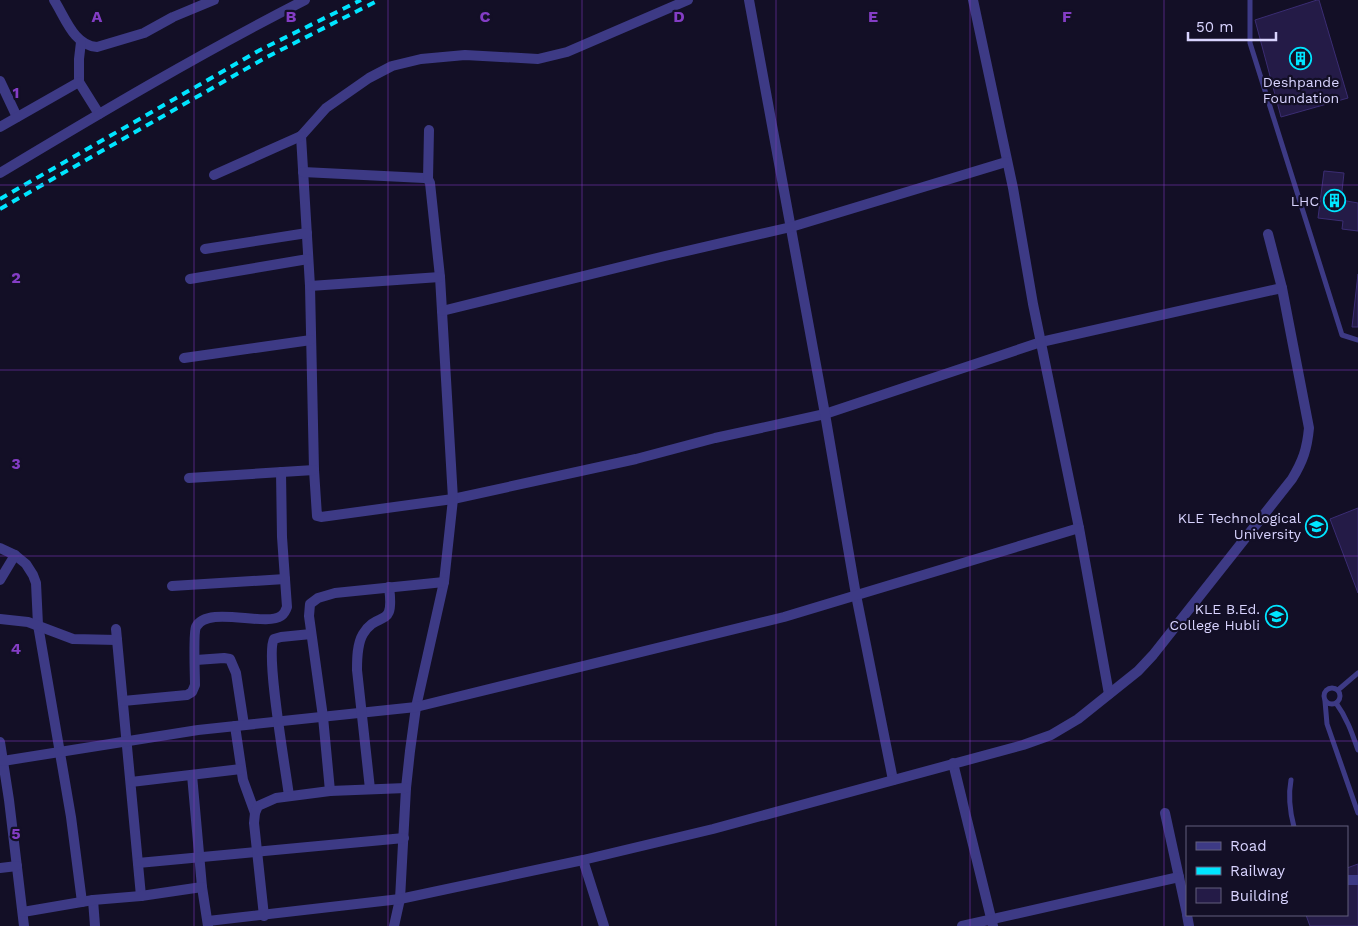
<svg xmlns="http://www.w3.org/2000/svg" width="1358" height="926" font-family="'Work Sans',sans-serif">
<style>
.building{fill:#241b47;stroke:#3b2d73}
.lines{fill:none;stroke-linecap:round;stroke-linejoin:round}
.lane{stroke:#3d3a85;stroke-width:5}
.street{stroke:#3d3a85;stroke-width:10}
.rail{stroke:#00e5ff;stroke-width:4;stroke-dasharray:8 6;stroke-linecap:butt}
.grid{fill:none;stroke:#843dc5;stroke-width:1;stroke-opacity:0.55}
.labels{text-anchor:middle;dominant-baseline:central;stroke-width:4.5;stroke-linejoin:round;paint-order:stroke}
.poi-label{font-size:14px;fill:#d9d4ff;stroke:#130f26;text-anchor:end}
.grid-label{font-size:16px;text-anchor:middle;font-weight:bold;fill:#843dc5;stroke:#130f26;stroke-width:4.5;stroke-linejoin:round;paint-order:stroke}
</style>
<rect width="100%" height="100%" fill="#130f26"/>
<g class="building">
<polygon points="1317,0 1319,0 1348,98 1281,117 1255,20"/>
<polygon points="1324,171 1344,173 1341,200 1358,203 1358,231 1342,229 1343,221 1318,218"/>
<polygon points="1358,274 1358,327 1352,327"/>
<polygon points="1358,508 1358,593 1330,519"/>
<polygon points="1358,864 1358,926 1310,926 1306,915 1347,915 1347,868"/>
</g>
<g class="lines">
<g class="lane">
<polyline points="1250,0 1250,43 1342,335 1358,340"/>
<circle cx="1332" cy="696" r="8"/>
<polyline points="1338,690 1358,673"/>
<polyline points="1325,701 1327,724 1358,813"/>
<path d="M1336,703C1347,718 1352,733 1358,750"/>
<path d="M1291,780C1288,796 1290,812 1294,827"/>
</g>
<g class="street">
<path d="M54,0C65,17 74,46 97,47L144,33L173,17L214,0"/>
<polyline points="688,0 567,52 538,59 465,55 421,59 392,66 369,78 326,108 301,136 310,286 314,470 317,516 321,517 453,499 636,459 715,438 825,414 1041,342 1282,288"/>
<polyline points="749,0 825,414 856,595 893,780"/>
<polyline points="973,0 1013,188 1033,304 1079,528 1109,694"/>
<polyline points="81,42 79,59 79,82 99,114"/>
<polyline points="0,81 17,117"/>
<polyline points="0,127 79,82"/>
<polyline points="303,172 424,178 428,179 430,183 440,277 453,499 444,582 416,707 410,751 406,788 400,899 394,926"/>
<path d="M0,173C100,113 201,53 305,0"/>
<polyline points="214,175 301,136"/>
<polyline points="428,179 429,130"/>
<polyline points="205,249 307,233"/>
<polyline points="190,279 308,259"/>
<polyline points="310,286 440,277"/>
<polyline points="442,311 665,256 791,227 1006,162"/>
<polyline points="184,358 311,340"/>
<polyline points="189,478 314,470"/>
<polyline points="0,548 15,555 26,564 33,575 36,583 38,625 71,817 82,902"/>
<polyline points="0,580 15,555"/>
<polyline points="172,586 285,579"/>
<polyline points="0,619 28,622 73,639 117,640"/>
<polyline points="116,629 141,896"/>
<polyline points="196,660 224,658 230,659 236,673 244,725"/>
<path d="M123,701L187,695L192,692L195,685C195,675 193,633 196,627C207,605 265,627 281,616C284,614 286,610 287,607L282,537L281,472"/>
<polyline points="235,726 243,780 255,813"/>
<polyline points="0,742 9,800 24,926"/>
<polyline points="3,761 198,730 416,707 784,617 1079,528"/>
<polyline points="953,763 993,926"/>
<polyline points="192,775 202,887 208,926"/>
<polyline points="131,782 241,769"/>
<path d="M370,789L357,670C357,659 357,644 363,634C378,609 395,631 389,587"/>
<polyline points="330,791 323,717 309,616 310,604 318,598 335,593 444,582"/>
<path d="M289,796C286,771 265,654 274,639L281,637L311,634"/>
<polyline points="1165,813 1187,914"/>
<polyline points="583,860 604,926"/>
<polyline points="138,863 404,838"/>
<polyline points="0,868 17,866"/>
<polyline points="1347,880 1358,880"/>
<polyline points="93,900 95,926"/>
<polyline points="23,912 93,900 141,896 202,887"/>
<polyline points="1187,915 1189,926"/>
<polyline points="264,916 254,823 255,813 258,806 276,798 330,791 406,788"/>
<path d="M208,921L400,899L583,860L713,829L1023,745L1051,735L1078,719L1138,671L1153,655L1292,479C1303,461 1307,449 1309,428L1282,288L1268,234"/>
<polyline points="962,926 1179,877"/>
</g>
<g class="rail">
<polyline points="0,199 260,50 361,0"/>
<polyline points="0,209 265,58 379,0"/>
</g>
</g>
<path class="grid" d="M194,0V926M388,0V926M582,0V926M776,0V926M970,0V926M1164,0V926M0,185H1358M0,370H1358M0,556H1358M0,741H1358"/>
<defs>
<symbol id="building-ring" viewBox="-11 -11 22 22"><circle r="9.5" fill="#130f26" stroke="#00e5ff" stroke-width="1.5"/><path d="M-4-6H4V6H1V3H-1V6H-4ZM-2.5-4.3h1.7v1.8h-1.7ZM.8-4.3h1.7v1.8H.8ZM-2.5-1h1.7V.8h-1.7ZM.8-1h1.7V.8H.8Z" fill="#00e5ff"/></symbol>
<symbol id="university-ring" viewBox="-11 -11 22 22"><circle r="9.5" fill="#130f26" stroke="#00e5ff" stroke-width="1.5"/><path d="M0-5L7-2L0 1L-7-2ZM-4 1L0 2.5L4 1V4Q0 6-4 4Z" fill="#00e5ff"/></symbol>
</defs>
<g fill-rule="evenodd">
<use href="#building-ring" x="1288" y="46" width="25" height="25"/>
<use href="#building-ring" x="1322" y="188" width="25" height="25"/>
<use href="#university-ring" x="1304" y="514" width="25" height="25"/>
<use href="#university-ring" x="1264" y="604" width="25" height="25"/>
</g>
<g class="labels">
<g class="poi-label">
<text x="1301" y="82" text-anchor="middle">Deshpande<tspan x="1301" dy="16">Foundation</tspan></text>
<text x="1319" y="201">LHC</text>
<text x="1301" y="518">KLE Technological<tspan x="1301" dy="16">University</tspan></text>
<text x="1260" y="609">KLE B.Ed.<tspan x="1260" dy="16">College Hubli</tspan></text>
</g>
</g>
<g class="grid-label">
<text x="97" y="22">A</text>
<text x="291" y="22">B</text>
<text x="485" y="22">C</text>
<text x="679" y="22">D</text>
<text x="873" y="22">E</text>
<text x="1067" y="22">F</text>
<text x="16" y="98">1</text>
<text x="16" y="283">2</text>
<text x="16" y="469">3</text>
<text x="16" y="654">4</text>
<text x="16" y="839">5</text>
</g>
<rect x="1186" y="826" width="162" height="90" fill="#130f26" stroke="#625e7d"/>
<rect x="1196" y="842" width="25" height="8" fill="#3d3a85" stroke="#625e7d"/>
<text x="1230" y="851" font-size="15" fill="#d9d4ff">Road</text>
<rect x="1196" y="867" width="25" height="8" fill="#00e5ff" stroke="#625e7d"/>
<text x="1230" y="876" font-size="15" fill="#d9d4ff">Railway</text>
<rect x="1196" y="888" width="25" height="15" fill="#241b47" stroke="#625e7d"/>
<text x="1230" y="901" font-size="15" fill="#d9d4ff">Building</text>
<path d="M1188 32v8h88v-8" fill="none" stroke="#d9d4ff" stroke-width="2.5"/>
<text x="1196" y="32" font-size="15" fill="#d9d4ff" stroke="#130f26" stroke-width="4" paint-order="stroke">50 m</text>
</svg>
